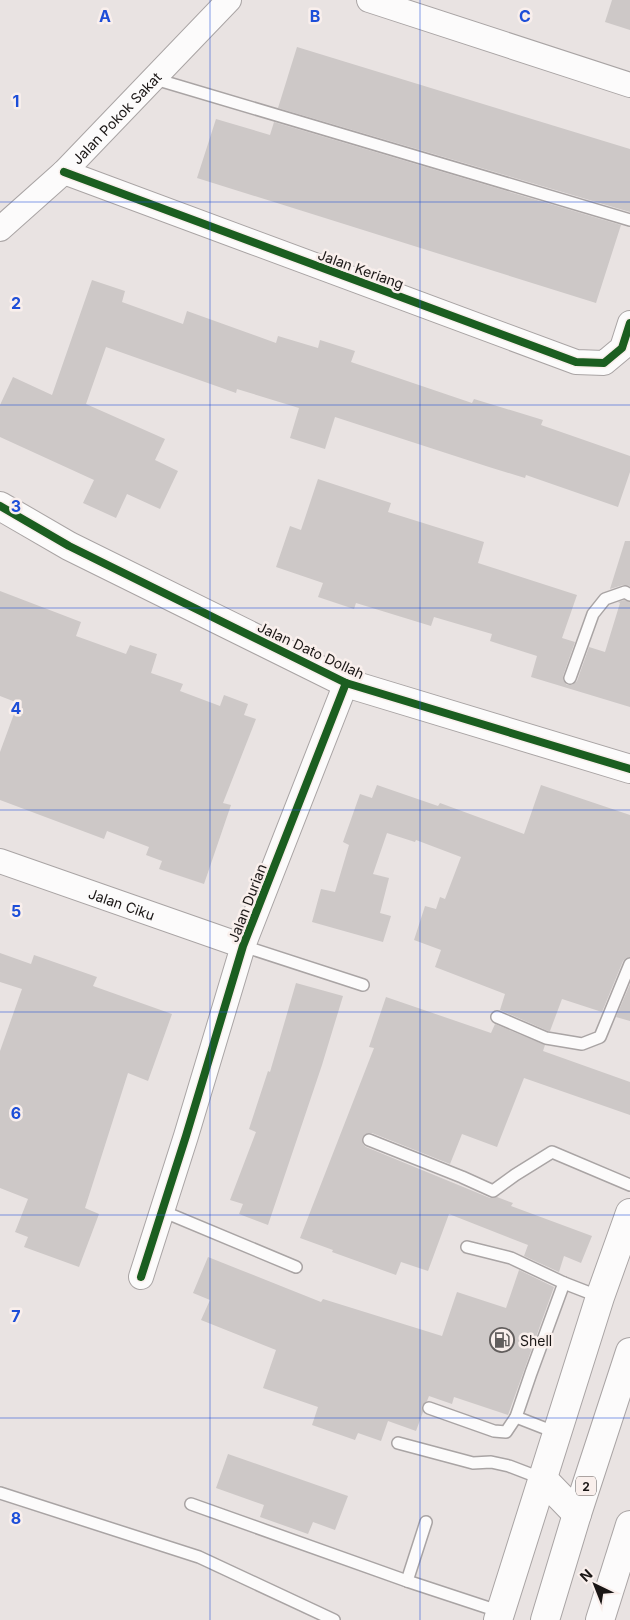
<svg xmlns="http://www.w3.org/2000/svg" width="630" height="1620" font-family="Inter,sans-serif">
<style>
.building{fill:#cdc8c7}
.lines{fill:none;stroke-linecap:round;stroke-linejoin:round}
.service-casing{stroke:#a9a4a4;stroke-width:14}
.minor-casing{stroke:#a9a4a4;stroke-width:26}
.tertiary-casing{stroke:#a9a4a4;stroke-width:30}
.trunk-casing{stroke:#a9a4a4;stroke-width:30}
.service{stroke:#fcfbfb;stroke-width:11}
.minor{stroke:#fcfbfb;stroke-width:24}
.tertiary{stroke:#fcfbfb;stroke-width:28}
.trunk{stroke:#fcfbfb;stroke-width:28}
.cycleway-casing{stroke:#f9efec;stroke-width:11}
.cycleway{stroke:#1b5e20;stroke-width:8}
.grid{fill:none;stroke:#1d4ed8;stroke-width:1;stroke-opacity:0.55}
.labels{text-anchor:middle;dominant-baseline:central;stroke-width:5;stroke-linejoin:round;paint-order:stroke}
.shield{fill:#f9efec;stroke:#5d5756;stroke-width:1}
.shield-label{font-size:12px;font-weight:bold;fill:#1a1615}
.street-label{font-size:14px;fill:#1a1615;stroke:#f9efec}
.poi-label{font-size:14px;fill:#1a1615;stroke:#f9efec;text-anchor:start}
.grid-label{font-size:16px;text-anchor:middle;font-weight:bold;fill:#1d4ed8;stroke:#f9efec;stroke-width:5;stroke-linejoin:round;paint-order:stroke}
</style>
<rect width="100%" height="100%" fill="#e9e3e2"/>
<g class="building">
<polygon points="612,0 630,0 630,30 605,22"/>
<polygon points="297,47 630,149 630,212 278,108"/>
<polygon points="216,119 270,135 274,122 621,225 596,303 197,178"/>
<polygon points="92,280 125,291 122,302 183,324 187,311 276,343 278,336 318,348 320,340 355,351 351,362 472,403 474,399 543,420 541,425 630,456 630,472 618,507 526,475 525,478 489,467 335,417 325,449 290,438 299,408 237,389 236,393 106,347 86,404 165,439 155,460 178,471 160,509 127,494 116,518 83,503 94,480 0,437 0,405 13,377 52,395"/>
<polygon points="318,479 391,503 388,512 484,542 478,563 577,595 562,638 575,642 563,676 563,680 567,685 572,685 577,681 589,647 605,652 620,603 618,602 624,600 630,602 630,707 531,677 537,656 490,641 492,634 434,617 431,626 356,603 354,609 318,597 323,583 276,567 290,526 301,530"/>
<polygon points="625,541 630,541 630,586 623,585 610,589"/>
<polygon points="0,591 81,622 76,636 126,654 130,645 157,654 151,673 183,684 180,691 220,706 224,695 248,704 244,715 256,719 223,803 231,805 204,884 159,869 162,861 146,855 149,847 107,831 104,839 0,800 0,752 18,703 0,696"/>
<polygon points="377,785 438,806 440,803 524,834 541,785 630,815 630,957 626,958 623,961 602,1012 562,999 550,1031 548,1031 500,1010 505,994 435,967 441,950 414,940 425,906 436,909 440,897 445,899 461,857 416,840 415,842 387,833 373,874 389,878 380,913 391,916 383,942 312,922 321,889 335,892 349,845 343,842 360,794 372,798"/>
<polygon points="0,953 31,964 34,955 97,977 93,986 172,1014 148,1081 128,1073 85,1208 99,1214 79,1267 24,1247 28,1237 15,1232 28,1199 0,1188 0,1051 22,989 0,982"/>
<polygon points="296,983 343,996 322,1065 268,1225 239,1214 243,1204 230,1200 256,1132 249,1129 268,1071 270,1072"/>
<polygon points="630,984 630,1021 616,1017"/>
<polygon points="386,997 491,1033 495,1024 545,1045 543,1051 630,1082 630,1115 524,1078 497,1147 462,1134 450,1164 372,1133 365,1134 362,1138 363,1144 366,1147 490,1198 497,1197 513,1203 511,1206 592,1236 581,1263 564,1256 559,1272 524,1256 528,1245 449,1214 428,1271 401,1262 396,1275 332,1252 333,1250 300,1238 374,1048 369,1047"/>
<polygon points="208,1257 321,1302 323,1299 442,1336 457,1292 506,1308 519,1270 554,1287 508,1415 454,1397 452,1404 429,1396 427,1401 422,1406 423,1412 416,1431 388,1421 381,1441 358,1433 355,1440 312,1425 318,1407 263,1388 276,1350 201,1320 210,1300 193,1293"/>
<polygon points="228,1454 348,1496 335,1530 313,1522 308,1534 260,1517 264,1505 216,1488"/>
</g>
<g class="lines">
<defs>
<g id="service">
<polyline points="155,79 630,220"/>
<polyline points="570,678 593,614 605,599 625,592 630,595"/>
<polyline points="243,946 363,985"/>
<polyline points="497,1017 546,1038 582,1044 600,1037 630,964"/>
<polyline points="369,1140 462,1177 493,1191 515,1175 552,1152 630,1185"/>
<polyline points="162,1211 296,1267"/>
<polyline points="467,1247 511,1258 564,1283 531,1373 516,1417 557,1433"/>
<polyline points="564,1283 600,1297"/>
<polyline points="429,1408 494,1431 506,1432 516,1417"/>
<polyline points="398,1443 473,1463 491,1462 509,1466 543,1479"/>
<polyline points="0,1493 199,1557 334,1620"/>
<polyline points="191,1504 407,1581 501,1612"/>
<polyline points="407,1581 426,1522"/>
</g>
<g id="minor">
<polyline points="369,0 630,85"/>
<polyline points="64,172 576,362 604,363 622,348 630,323"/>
<path id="s1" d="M0,229L64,172L229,0"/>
<path id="s2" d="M0,861L243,946"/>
<polyline points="141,1277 186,1136 243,946 346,683"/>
</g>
<g id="tertiary">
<polyline points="0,506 69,546 346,683 630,769"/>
<polyline points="498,1620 600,1297 630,1213"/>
</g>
<g id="trunk">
<polyline points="543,1479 577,1514"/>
<polyline points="545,1620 577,1514 630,1352"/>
<polyline points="600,1620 630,1525"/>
</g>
</defs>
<use href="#service" class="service-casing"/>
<use href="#minor" class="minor-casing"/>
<use href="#tertiary" class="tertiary-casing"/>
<use href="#trunk" class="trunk-casing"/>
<use href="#service" class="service"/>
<use href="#minor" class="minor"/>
<use href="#tertiary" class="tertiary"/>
<use href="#trunk" class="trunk"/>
<defs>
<g id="cycleway">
<polyline points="64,172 576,362 604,363 622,348 630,323"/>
<polyline points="0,506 69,546 346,683 630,769"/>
<polyline points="141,1277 186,1136 243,946 346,683"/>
</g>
</defs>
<use href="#cycleway" class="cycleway-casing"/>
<use href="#cycleway" class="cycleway"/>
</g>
<path class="grid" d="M210,0V1620M420,0V1620M0,202H630M0,405H630M0,608H630M0,810H630M0,1012H630M0,1215H630M0,1418H630"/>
<defs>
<symbol id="fuel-ring" viewBox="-11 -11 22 22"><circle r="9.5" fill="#f9efec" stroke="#625e5d" stroke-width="1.5"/><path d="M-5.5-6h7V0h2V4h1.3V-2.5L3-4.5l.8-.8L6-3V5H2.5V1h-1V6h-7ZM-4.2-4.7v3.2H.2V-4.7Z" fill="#625e5d"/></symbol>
</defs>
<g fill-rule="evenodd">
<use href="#fuel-ring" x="488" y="1326" width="28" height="28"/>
</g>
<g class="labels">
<rect class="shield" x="576" y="1476.5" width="20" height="19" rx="4"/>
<g class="shield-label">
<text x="586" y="1486">2</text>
</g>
<g class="street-label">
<text stroke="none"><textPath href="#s1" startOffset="161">Jalan Pokok Sakat</textPath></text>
<text transform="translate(361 269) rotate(20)">Jalan Keriang</text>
<text transform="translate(311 650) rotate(25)">Jalan Dato Dollah</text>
<text transform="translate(247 903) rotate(-69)">Jalan Durian</text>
<text stroke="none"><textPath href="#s2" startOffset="129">Jalan Ciku</textPath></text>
</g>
<g class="poi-label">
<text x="520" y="1340">Shell</text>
</g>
</g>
<g class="grid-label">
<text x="105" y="22">A</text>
<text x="315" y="22">B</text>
<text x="525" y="22">C</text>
<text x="16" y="107">1</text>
<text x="16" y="309">2</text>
<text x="16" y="512">3</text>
<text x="16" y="714">4</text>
<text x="16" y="917">5</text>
<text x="16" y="1119">6</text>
<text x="16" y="1322">7</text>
<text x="16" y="1524">8</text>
</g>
<g transform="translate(595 1585) rotate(317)" stroke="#f9efec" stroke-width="4" paint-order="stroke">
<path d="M0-4L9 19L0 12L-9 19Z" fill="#1a1615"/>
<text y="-8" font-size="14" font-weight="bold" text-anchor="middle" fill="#1a1615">N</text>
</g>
</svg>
